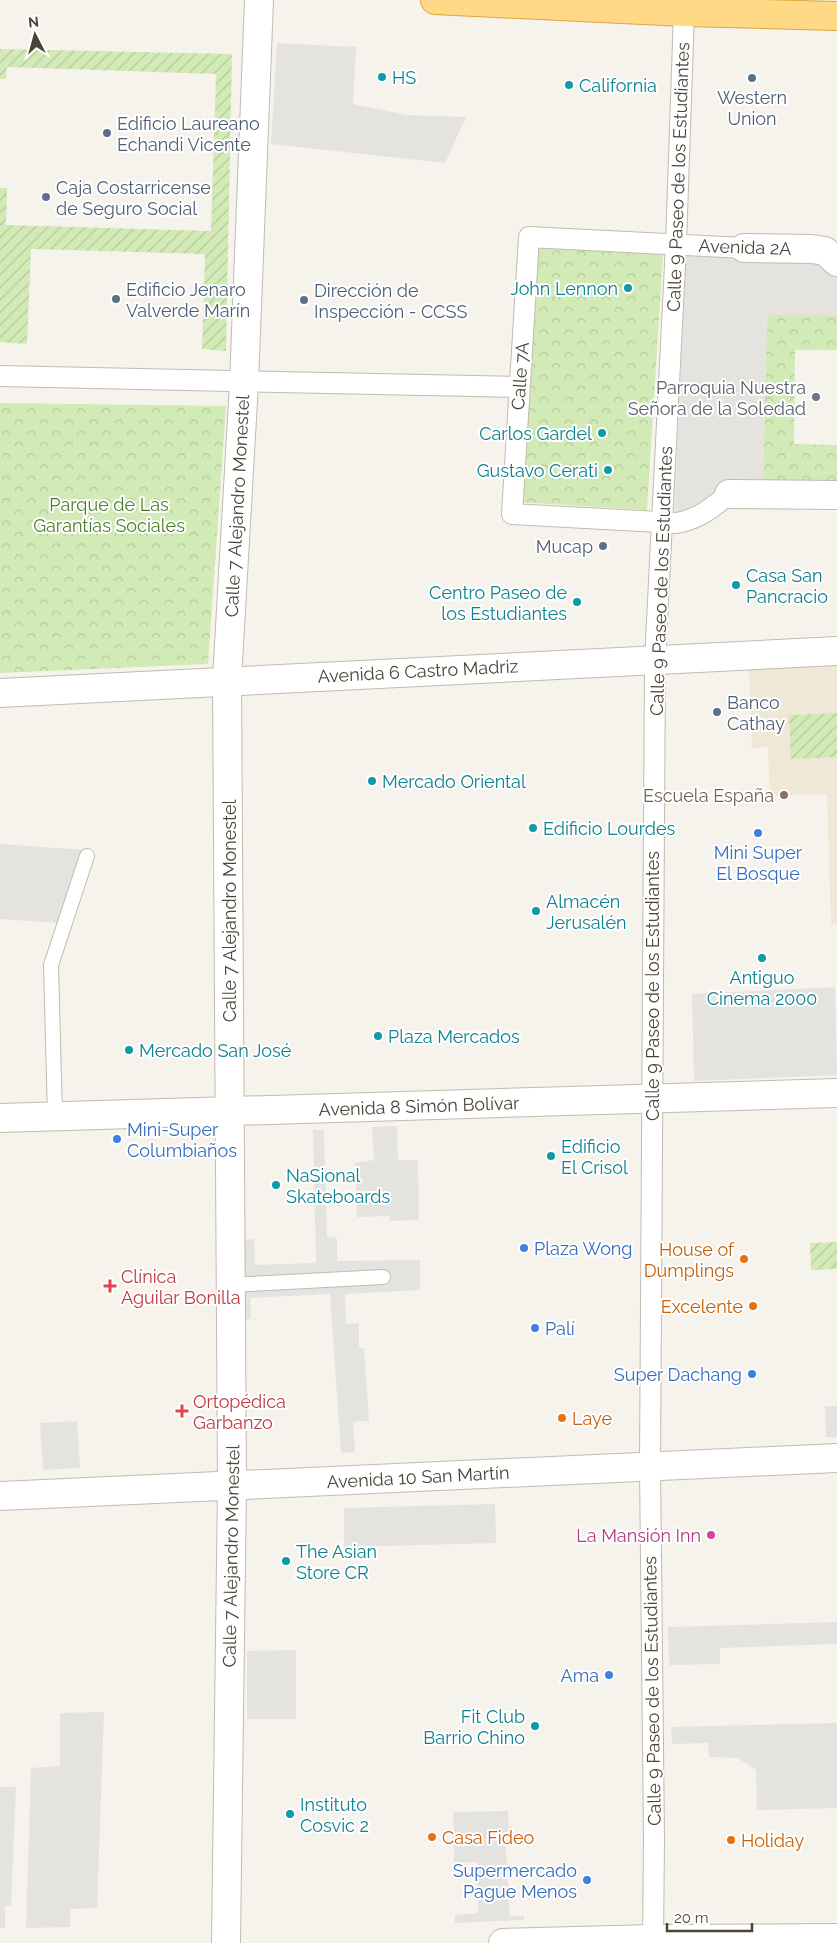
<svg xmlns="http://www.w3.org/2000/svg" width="837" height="1943" font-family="Raleway,sans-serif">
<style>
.education{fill:#efe8d6}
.forest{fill:url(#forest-crowns)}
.garden{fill:url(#garden-furrows)}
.parking{fill:#e5e3e0}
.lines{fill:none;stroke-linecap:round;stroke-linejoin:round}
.service-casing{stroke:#c2bbae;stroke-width:16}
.pedestrian-casing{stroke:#c2bbae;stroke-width:22}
.minor-casing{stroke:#c2bbae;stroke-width:30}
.tertiary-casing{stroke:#c2bbae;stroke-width:30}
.trunk-casing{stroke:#e0a43c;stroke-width:30}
.service{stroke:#fff;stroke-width:14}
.pedestrian{stroke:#fff;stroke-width:20}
.minor{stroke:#fff;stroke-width:28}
.tertiary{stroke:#fff;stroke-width:28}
.trunk{stroke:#ffd985;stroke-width:28}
.culture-dot{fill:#0f9aa8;stroke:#fff;stroke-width:2}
.service-dot{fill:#5c6f8a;stroke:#fff;stroke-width:2}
.worship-dot{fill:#6b7280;stroke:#fff;stroke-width:2}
.education-dot{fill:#8d6e63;stroke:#fff;stroke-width:2}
.shop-dot{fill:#3f7fe0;stroke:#fff;stroke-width:2}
.food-dot{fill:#e8710a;stroke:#fff;stroke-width:2}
.health-dot{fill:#e0444e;stroke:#fff;stroke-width:2}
.hotel-dot{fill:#d1479c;stroke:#fff;stroke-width:2}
.labels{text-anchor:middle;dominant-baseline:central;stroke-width:4;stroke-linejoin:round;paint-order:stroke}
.culture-label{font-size:18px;fill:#0d838f;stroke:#fff;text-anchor:start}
.service-label{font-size:18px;fill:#4e5e75;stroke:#fff;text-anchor:start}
.street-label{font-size:18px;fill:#4b4439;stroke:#fff}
.worship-label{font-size:18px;fill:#5b616d;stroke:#fff;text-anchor:end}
.park-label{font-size:18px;fill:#4a7f2a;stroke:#fff}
.education-label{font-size:18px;fill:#785e54;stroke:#fff;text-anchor:end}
.shop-label{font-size:18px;fill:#366cbe;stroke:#fff;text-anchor:start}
.food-label{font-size:18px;fill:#c56008;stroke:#fff;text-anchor:start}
.health-label{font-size:18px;fill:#be3a42;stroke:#fff;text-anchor:start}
.hotel-label{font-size:18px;fill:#b23c85;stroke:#fff;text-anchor:end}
</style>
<defs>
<pattern id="forest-crowns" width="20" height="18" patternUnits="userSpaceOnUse" patternTransform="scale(1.25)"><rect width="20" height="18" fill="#d2eab5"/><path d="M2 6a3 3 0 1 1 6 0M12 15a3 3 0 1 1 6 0" fill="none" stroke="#b6ca9c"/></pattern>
<pattern id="garden-furrows" width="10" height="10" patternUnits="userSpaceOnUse" patternTransform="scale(1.25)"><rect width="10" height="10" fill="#d2eab5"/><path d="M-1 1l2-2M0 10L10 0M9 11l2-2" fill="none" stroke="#b6ca9c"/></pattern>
</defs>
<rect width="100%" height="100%" fill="#f6f3ec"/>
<polygon class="education" points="837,664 837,924 831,925 827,794 770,796 768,747 752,748 749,667"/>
<g class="forest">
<polygon points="535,247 663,255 647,510 519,502"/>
<polygon points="767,314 837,315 837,350 795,350 794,444 837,445 837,485 763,482"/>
<polygon points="0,403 226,406 208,664 0,673"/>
</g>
<g class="garden">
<polygon points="0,49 232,54 226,351 202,349 205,254 31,249 27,344 0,342 0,188 7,188 6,225 211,231 216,74 7,67 6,79 0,79"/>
<polygon points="837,713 837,757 791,759 789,715"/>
<polygon points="837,1242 837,1269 811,1270 810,1243"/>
</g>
<g class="parking">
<polygon points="277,43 356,47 353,104 407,115 466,117 445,163 271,144"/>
<polygon points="686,253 811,256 837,274 837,315 767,315 763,482 719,497 674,517"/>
<polygon points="0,844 84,850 58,923 0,919"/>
<polygon points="835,987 837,1075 694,1081 692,994"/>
<polygon points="397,1126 398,1160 418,1160 419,1220 389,1221 389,1216 357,1217 355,1163 374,1160 372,1127"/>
<polygon points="313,1130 324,1130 327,1237 337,1238 337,1261 420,1260 420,1290 345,1294 346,1324 359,1323 359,1348 364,1348 369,1421 353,1422 355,1452 341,1453 330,1294 250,1298 251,1319 241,1319 239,1240 254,1239 255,1265 316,1263"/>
<polygon points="825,1406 837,1406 837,1437 826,1437"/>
<polygon points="77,1421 80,1468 43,1470 40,1423"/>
<polygon points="495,1504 496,1543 344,1547 344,1508"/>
<polygon points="837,1622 837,1644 720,1648 720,1664 669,1665 668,1627"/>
<polygon points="296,1650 296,1719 247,1719 247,1651"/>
<polygon points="104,1712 97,1908 70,1909 70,1927 26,1928 31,1768 60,1766 60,1713"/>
<polygon points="837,1723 837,1808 757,1810 756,1770 738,1758 709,1757 708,1743 672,1744 671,1727"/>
<polygon points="0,1787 16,1787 11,1906 5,1906 5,1928 0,1928"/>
<polygon points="508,1811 510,1838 505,1838 510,1916 524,1916 524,1920 455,1923 455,1915 478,1913 477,1862 454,1863 453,1812"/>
</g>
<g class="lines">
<defs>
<g id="service">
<polyline points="55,1116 51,965 87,856"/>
<polyline points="231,1285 383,1277"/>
</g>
<g id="pedestrian">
<polyline points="0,376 519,387"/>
<path d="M729,494C712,508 699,519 677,523L512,514L529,237L744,248"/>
<polyline points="653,1943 654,1839 650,1466 655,661 676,245 684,12"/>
</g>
<g id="minor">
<polyline points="744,248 812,249 825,251 837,262"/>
<polyline points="729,494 837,495"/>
<polyline points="0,693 837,651"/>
<polyline points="503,1943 653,1939 837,1938"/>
</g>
<g id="tertiary">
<polyline points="0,1118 837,1093"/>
<polyline points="0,1496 837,1458"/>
<polyline points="226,1943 232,1485 227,680 244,383 259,0"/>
</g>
<polyline id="trunk" points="435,0 684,12 837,16"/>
</defs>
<use href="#service" class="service-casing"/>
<use href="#pedestrian" class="pedestrian-casing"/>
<use href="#minor" class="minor-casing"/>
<use href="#tertiary" class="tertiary-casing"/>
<use href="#trunk" class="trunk-casing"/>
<use href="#service" class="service"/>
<use href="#pedestrian" class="pedestrian"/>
<use href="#minor" class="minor"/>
<use href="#tertiary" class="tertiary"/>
<use href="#trunk" class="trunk"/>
</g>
<g class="culture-dot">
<circle cx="382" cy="77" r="5"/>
<circle cx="569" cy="85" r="5"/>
<circle cx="628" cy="288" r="5"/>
<circle cx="602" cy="433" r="5"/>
<circle cx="608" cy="470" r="5"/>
<circle cx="736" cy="585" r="5"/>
<circle cx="577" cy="602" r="5"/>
<circle cx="372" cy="781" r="5"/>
<circle cx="533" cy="828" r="5"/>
<circle cx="536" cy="911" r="5"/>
<circle cx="762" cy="958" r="5"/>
<circle cx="378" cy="1036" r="5"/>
<circle cx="129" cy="1050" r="5"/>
<circle cx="551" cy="1156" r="5"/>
<circle cx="276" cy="1185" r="5"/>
<circle cx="286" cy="1561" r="5"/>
<circle cx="535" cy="1726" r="5"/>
<circle cx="290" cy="1814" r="5"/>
</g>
<g class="service-dot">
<circle cx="752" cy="78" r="5"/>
<circle cx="107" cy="133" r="5"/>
<circle cx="46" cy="197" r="5"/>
<circle cx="116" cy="299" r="5"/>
<circle cx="304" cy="300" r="5"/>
<circle cx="603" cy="546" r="5"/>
<circle cx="717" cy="712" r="5"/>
</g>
<circle class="worship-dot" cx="816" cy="397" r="5"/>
<circle class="education-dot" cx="784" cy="795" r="5"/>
<g class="shop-dot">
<circle cx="758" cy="833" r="5"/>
<circle cx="117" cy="1139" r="5"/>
<circle cx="524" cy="1248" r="5"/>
<circle cx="535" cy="1328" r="5"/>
<circle cx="752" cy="1374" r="5"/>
<circle cx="609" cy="1675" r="5"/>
<circle cx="587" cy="1880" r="5"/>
</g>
<g class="food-dot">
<circle cx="744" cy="1259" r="5"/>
<circle cx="753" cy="1306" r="5"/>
<circle cx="562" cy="1418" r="5"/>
<circle cx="432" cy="1837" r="5"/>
<circle cx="731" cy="1840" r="5"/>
</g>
<g class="health-dot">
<path d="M107.5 1278.5h5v5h5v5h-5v5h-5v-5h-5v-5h5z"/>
<path d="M179.5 1403.5h5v5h5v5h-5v5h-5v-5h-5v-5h5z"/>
</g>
<circle class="hotel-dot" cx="711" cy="1535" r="5"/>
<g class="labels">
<g class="culture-label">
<text x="392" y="77">HS</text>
<text x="579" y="85">California</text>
<text x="618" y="288" text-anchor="end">John Lennon</text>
<text x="592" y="433" text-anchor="end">Carlos Gardel</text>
<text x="598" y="470" text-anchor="end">Gustavo Cerati</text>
<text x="746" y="575">Casa San<tspan x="746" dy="21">Pancracio</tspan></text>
<text x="567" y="592" text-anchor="end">Centro Paseo de<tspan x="567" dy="21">los Estudiantes</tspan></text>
<text x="382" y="781">Mercado Oriental</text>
<text x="543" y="828">Edificio Lourdes</text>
<text x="546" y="901">Almacén<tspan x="546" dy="21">Jerusalén</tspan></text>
<text x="762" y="977" text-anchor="middle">Antiguo<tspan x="762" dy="21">Cinema 2000</tspan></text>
<text x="388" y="1036">Plaza Mercados</text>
<text x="139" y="1050">Mercado San José</text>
<text x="561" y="1146">Edificio<tspan x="561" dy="21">El Crisol</tspan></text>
<text x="286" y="1175">NaSional<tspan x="286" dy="21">Skateboards</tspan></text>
<text x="296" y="1551">The Asian<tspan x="296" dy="21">Store CR</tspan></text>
<text x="525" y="1716" text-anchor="end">Fit Club<tspan x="525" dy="21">Barrio Chino</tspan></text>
<text x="300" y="1804">Instituto<tspan x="300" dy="21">Cosvic 2</tspan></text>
</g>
<g class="service-label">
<text x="752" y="97" text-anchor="middle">Western<tspan x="752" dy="21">Union</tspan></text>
<text x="117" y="123">Edificio Laureano<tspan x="117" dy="21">Echandi Vicente</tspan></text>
<text x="56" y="187">Caja Costarricense<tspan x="56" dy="21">de Seguro Social</tspan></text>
<text x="126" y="289">Edificio Jenaro<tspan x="126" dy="21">Valverde Marín</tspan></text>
<text x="314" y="290">Dirección de<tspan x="314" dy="21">Inspección - CCSS</tspan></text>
<text x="593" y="546" text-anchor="end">Mucap</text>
<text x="727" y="702">Banco<tspan x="727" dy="21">Cathay</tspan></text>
</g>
<g class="street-label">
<text transform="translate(678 177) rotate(-88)">Calle 9 Paseo de los Estudiantes</text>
<text transform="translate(745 247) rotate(2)">Avenida 2A</text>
<text transform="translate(520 376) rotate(-86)">Calle 7A</text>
<text transform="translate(237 506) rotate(-87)">Calle 7 Alejandro Monestel</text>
<text transform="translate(661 581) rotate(-88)">Calle 9 Paseo de los Estudiantes</text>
<text transform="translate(418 671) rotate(-3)">Avenida 6 Castro Madriz</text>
<text transform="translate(229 911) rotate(-90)">Calle 7 Alejandro Monestel</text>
<text transform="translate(652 986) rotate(-90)">Calle 9 Paseo de los Estudiantes</text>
<text transform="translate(419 1106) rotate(-2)">Avenida 8 Simón Bolívar</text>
<text transform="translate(418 1477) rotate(-3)">Avenida 10 San Martín</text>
<text transform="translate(231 1556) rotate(-89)">Calle 7 Alejandro Monestel</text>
<text transform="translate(652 1691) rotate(-91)">Calle 9 Paseo de los Estudiantes</text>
</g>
<g class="worship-label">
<text x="806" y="387">Parroquia Nuestra<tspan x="806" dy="21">Señora de la Soledad</tspan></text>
</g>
<g class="park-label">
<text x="109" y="504">Parque de Las<tspan x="109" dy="21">Garantías Sociales</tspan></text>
</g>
<g class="education-label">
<text x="774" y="795">Escuela España</text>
</g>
<g class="shop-label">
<text x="758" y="852" text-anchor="middle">Mini Super<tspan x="758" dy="21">El Bosque</tspan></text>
<text x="127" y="1129">Mini-Super<tspan x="127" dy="21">Columbiaños</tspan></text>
<text x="534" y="1248">Plaza Wong</text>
<text x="545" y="1328">Palí</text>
<text x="742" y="1374" text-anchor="end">Super Dachang</text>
<text x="599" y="1675" text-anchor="end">Ama</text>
<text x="577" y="1870" text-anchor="end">Supermercado<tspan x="577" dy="21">Pague Menos</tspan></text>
</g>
<g class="food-label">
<text x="734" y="1249" text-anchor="end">House of<tspan x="734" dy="21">Dumplings</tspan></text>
<text x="743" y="1306" text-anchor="end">Excelente</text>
<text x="572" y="1418">Laye</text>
<text x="442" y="1837">Casa Fideo</text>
<text x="741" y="1840">Holiday</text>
</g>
<g class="health-label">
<text x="121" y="1276">Clínica<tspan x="121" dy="21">Aguilar Bonilla</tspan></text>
<text x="193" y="1401">Ortopédica<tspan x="193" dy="21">Garbanzo</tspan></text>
</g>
<g class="hotel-label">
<text x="701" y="1535">La Mansión Inn</text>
</g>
</g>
<g transform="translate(35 35) rotate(354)" stroke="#ffffff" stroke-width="4" paint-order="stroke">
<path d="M0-4L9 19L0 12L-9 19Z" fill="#4b4439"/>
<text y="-8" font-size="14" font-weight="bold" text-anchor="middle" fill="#4b4439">N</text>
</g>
<path d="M667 1923v8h85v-8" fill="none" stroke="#4b4439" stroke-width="2.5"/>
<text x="674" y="1923" font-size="15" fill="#4b4439" stroke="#ffffff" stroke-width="4" paint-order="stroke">20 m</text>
</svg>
